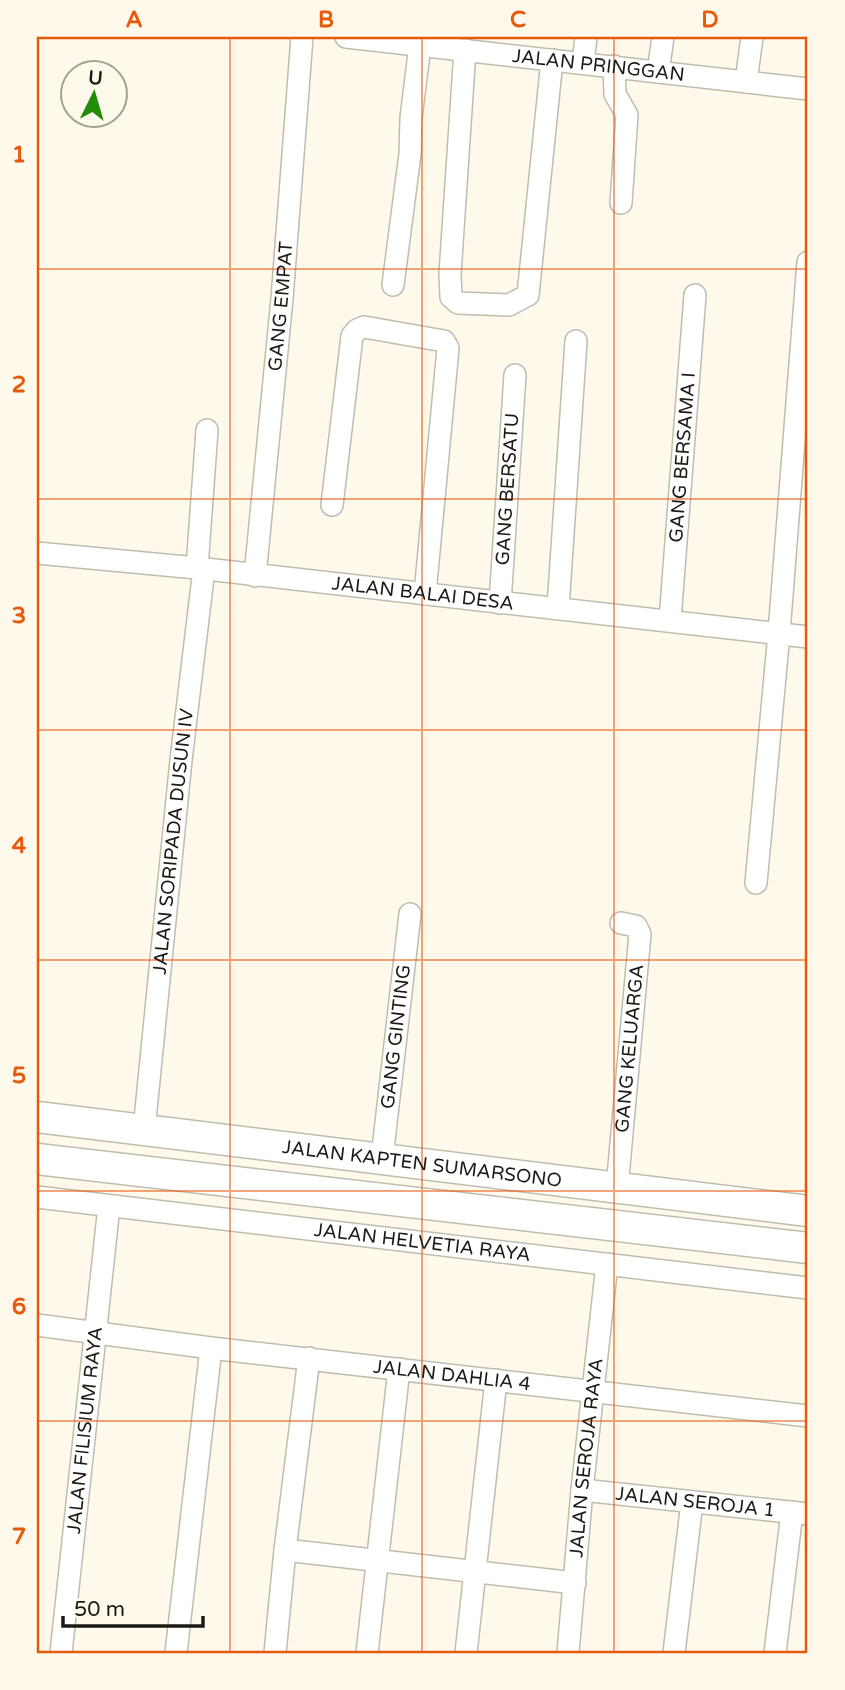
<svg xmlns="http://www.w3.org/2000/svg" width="845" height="1690" font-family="'Varela Round',sans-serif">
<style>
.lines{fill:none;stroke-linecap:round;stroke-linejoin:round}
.minor-casing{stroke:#c0bcae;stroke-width:24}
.highway-casing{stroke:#c0bcae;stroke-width:33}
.minor{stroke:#fff;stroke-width:21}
.highway{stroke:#fff;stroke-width:30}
.grid{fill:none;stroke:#e8590c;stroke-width:2;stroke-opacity:0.55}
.labels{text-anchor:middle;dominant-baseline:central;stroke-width:7;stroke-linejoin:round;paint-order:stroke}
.street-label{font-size:19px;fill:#1b1a15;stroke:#fef9eb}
.neatline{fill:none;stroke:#e8590c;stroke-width:2.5}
.grid-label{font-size:23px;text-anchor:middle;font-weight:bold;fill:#e8590c}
</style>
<rect width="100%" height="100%" fill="#fef9eb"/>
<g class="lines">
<defs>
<g id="minor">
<path id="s1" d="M346,37L808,89"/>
<polyline points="465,50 450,274 451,297 458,303 509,305 528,295 552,60"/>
<polyline points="583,63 586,37"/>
<polyline points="614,66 615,94 627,115 621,203"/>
<polyline points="658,72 663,37"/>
<polyline points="746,82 752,37"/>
<polyline points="393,285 410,154 411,118 420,45"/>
<polyline points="332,505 352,336 357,330 364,327 444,341 448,348 425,594"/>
<path id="s2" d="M37,553L197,568L808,637"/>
<polyline points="197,568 207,430"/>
<path id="s3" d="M255,576L282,299L302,37"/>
<path id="s4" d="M500,603L515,375"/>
<polyline points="558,608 576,341"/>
<path id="s5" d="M670,620L695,295"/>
<polyline points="756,883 779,633 808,262"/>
<path id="s6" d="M144,1130L181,760L204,569"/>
<path id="s7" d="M382,1158L410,914"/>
<path id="s8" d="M617,1188L640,934L636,926L621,923"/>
<path id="s9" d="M37,1197L808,1288"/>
<path id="s10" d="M37,1325L211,1348L808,1416"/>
<path id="s11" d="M582,1490L808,1514"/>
<polyline points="285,1550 575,1583"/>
<path id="s12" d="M61,1653L109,1206"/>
<polyline points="176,1653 211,1348"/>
<polyline points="275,1653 285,1550 309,1358"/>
<polyline points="367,1653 399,1369"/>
<polyline points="466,1653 496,1380"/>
<path id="s13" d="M568,1653L582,1490L607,1264"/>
<polyline points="674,1653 692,1502"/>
<polyline points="775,1653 792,1512"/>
</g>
<g id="highway">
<path id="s14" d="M37,1117L808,1211"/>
<polyline points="37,1159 808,1248"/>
</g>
</defs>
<use href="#minor" class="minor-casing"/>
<use href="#highway" class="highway-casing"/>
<use href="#minor" class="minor"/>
<use href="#highway" class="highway"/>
</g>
<path class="grid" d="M230,37V1653M422,37V1653M614,37V1653M37,269H808M37,499H808M37,730H808M37,960H808M37,1191H808M37,1421H808"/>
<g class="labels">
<g class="street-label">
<text stroke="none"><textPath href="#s1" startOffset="254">JALAN PRINGGAN</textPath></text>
<text stroke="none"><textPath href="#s3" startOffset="271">GANG EMPAT</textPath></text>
<text stroke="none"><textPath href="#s5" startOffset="163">GANG BERSAMA I</textPath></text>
<text stroke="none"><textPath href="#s4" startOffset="114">GANG BERSATU</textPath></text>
<text stroke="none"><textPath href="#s2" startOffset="388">JALAN BALAI DESA</textPath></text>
<text stroke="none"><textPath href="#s6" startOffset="290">JALAN SORIPADA DUSUN IV</textPath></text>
<text stroke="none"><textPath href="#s7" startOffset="122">GANG GINTING</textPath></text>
<text stroke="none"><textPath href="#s8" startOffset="140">GANG KELUARGA</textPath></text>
<text stroke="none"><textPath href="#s14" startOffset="388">JALAN KAPTEN SUMARSONO</textPath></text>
<text stroke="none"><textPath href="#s9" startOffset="388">JALAN HELVETIA RAYA</textPath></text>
<text stroke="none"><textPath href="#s10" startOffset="418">JALAN DAHLIA 4</textPath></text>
<text stroke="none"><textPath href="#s12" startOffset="224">JALAN FILISIUM RAYA</textPath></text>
<text stroke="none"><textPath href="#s13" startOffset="196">JALAN SEROJA RAYA</textPath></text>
<text stroke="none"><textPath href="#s11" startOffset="114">JALAN SEROJA 1</textPath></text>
</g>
</g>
<rect width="845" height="1690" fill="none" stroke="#fef9eb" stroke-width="77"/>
<g transform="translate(94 94) rotate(5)"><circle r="33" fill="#fef9eb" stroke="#a3a095" stroke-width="2"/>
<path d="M0-5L12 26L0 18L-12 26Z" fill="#238c09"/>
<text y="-10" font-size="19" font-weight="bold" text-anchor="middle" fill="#1b1a15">U</text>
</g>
<path d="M63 1616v10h140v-10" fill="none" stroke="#1b1a15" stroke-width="3.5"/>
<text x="74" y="1616" font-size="21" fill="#1b1a15" stroke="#fef9eb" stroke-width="5" paint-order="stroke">50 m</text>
<rect x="38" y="38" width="768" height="1614" class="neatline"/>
<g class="grid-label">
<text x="134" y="27">A</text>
<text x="326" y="27">B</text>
<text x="518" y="27">C</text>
<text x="710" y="27">D</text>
<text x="19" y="162">1</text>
<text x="19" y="392">2</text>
<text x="19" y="623">3</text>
<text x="19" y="853">4</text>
<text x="19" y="1083">5</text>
<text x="19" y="1314">6</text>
<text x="19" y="1544">7</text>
</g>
</svg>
